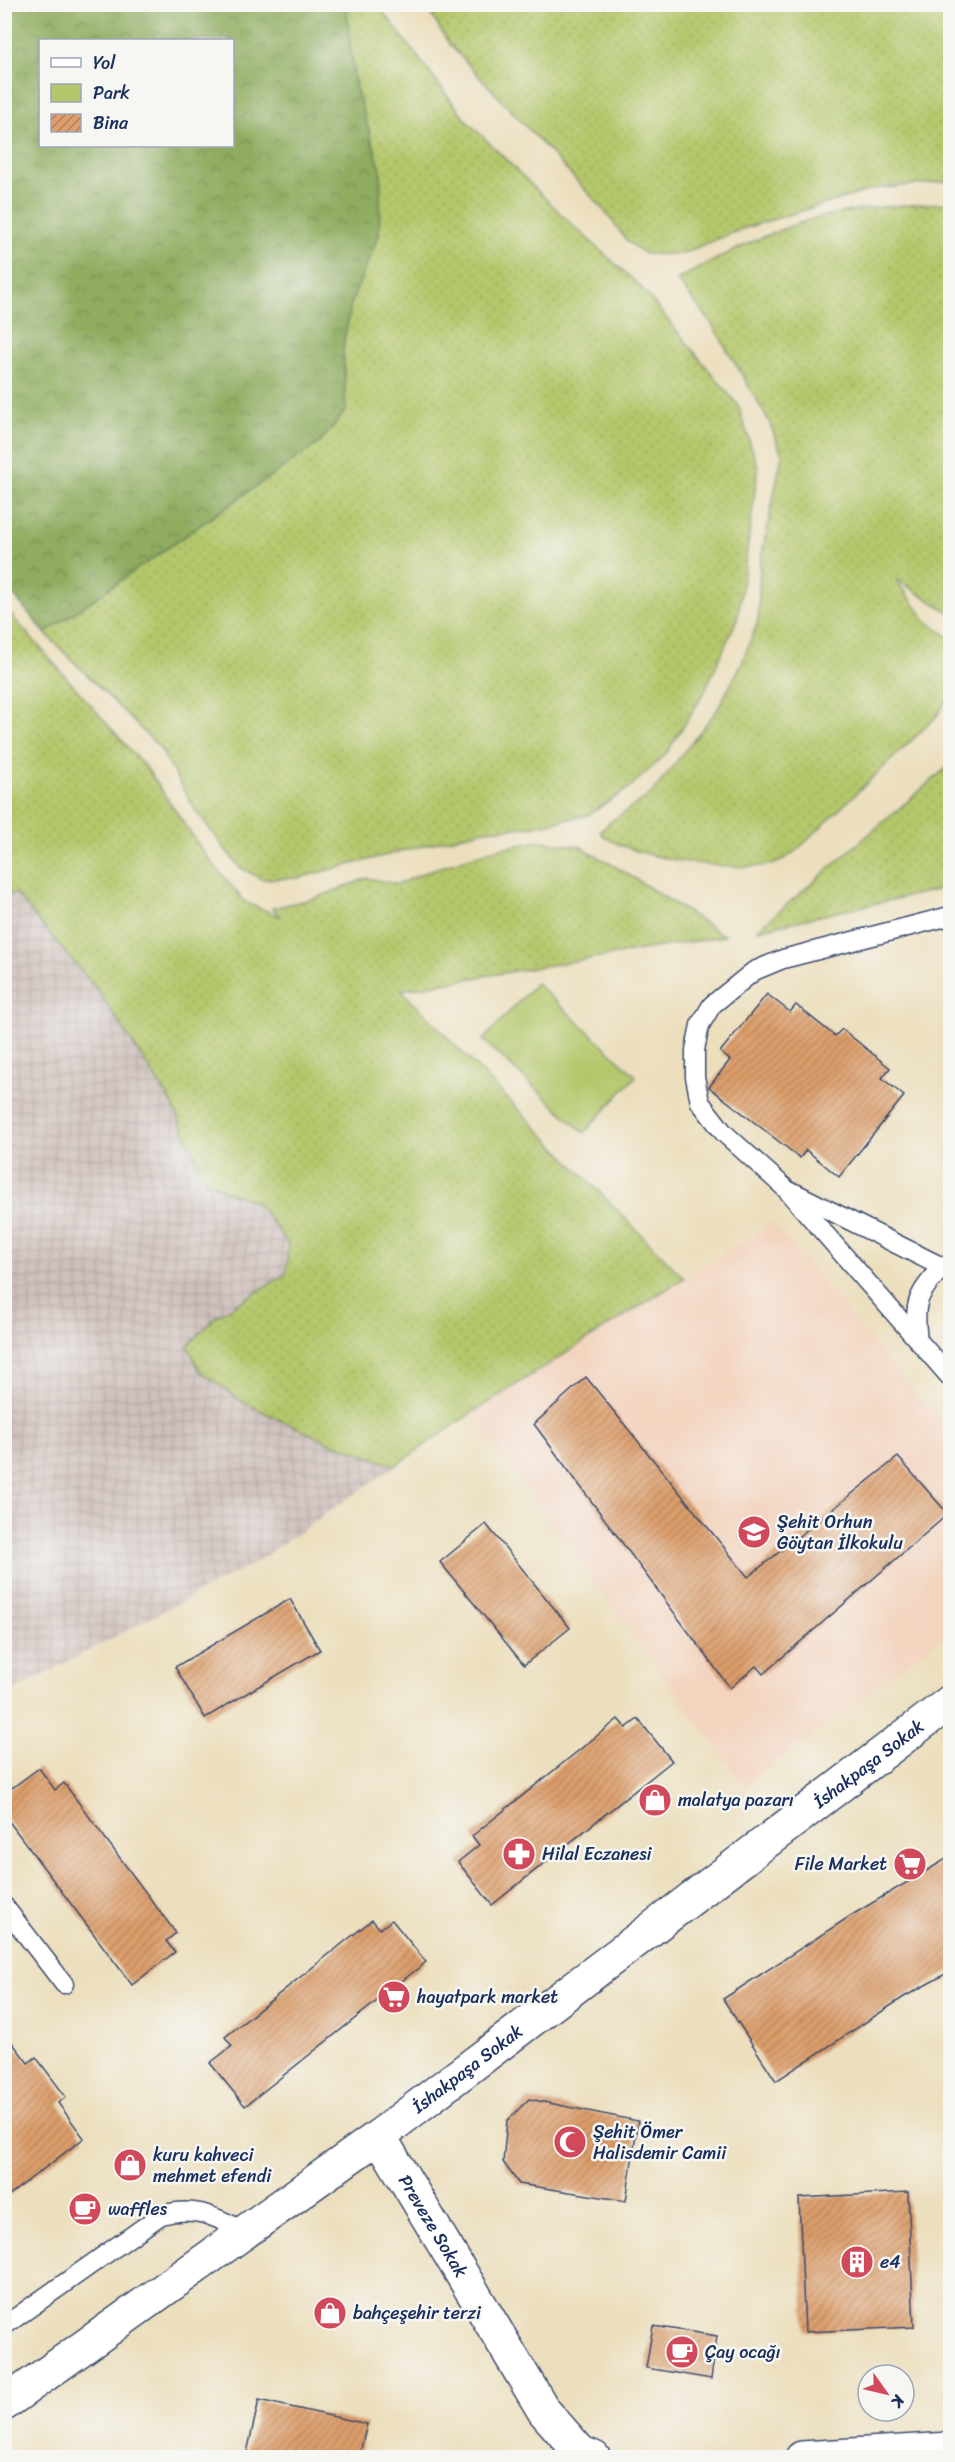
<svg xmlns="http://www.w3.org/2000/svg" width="955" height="2462" font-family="Sriracha,sans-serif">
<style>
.built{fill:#f3d4bf}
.industrial{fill:url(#industrial-grid)}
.grass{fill:url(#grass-dots);stroke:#687b64;stroke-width:1.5}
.forest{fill:url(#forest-crowns);stroke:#556e5e;stroke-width:1.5;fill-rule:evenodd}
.park{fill:#b4c76b;stroke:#687b64;stroke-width:1.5}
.building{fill:url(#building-hatch)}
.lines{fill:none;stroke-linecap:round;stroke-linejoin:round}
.service-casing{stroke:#3a496c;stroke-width:21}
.minor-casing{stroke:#3a496c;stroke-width:36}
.tertiary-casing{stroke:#3a496c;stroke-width:36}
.service{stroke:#fff;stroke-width:18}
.minor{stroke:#fff;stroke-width:33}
.tertiary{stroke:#fff;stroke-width:33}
.labels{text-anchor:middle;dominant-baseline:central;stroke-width:5;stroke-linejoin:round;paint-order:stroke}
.poi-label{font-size:18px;fill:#1b2f5e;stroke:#f6f6f2;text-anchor:start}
.street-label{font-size:18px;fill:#1b2f5e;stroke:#f6f6f2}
</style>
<defs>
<pattern id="industrial-grid" width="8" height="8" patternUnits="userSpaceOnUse" patternTransform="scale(1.5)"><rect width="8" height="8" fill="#cfc0bb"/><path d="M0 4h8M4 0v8" fill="none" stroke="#b1a5a3"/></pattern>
<pattern id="grass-dots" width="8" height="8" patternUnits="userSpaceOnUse" patternTransform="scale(1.5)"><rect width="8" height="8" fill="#b4c76b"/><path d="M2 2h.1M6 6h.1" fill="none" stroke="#9aab5f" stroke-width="1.8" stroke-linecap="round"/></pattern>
<pattern id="forest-crowns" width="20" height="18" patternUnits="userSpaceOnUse" patternTransform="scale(1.5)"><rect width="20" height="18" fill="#8fac5f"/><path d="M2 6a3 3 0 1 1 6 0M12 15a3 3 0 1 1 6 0" fill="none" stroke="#748c52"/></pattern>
<pattern id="building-hatch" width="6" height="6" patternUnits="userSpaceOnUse" patternTransform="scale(1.5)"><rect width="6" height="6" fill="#dd9e6b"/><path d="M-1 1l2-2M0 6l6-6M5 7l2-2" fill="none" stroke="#b2815b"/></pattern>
</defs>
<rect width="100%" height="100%" fill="#f6f6f2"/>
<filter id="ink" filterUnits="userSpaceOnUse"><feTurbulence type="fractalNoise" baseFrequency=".0167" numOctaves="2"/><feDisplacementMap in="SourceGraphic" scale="12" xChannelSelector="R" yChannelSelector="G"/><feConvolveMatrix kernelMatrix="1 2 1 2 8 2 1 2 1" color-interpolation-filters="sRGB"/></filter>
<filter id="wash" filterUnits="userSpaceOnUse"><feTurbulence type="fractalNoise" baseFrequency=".008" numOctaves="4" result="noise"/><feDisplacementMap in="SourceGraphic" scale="24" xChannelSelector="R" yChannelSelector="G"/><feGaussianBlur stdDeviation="1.35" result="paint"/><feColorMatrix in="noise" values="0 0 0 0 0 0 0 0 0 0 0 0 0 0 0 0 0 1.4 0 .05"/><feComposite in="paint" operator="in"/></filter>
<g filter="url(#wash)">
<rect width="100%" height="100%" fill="#ecdfbe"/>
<polygon class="built" points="772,1222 950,1434 950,1631 745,1787 470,1414"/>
<polygon class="industrial" points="5,894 15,894 98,991 172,1103 205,1179 227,1192 258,1203 288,1244 286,1274 261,1290 200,1371 246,1404 328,1442 395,1466 256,1562 5,1695"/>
<g class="grass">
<polygon points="346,5 378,5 466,120 567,220 640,286 738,405 758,468 738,617 704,693 666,754 628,789 588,815 528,827 484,830 298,878 262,879 239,867 196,811 159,747 45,633 320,442 346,410 343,346 351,303 379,234 381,171 355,85"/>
<polygon points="425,5 950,5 950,181 874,189 742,229 681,254 645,254 628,242 603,209 450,45"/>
<path d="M950,203V613L896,579L926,621L950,638V695L937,716L797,850C790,855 782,862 774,864C740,873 622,858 600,832L610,822L651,794L717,710L741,665L758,621L760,564L782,455L768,419L712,324L677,280C721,256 765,233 813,219C857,207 904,205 950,203Z"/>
<polygon points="5,608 147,769 204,853 245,902 281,917 272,908 313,899 367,878 398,884 434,869 492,850 539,841 579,846 623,871 725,936 401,990 684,1278 470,1414 395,1466 328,1442 246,1404 200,1371 188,1346 215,1317 286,1274 288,1244 258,1203 227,1192 205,1179 172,1103 98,991 16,894 5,894"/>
<polygon points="950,765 950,887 757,930"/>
</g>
<path class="forest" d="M4,5H346L355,85L381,171L379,234L351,303L343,346L346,410L320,442L45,633L5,585ZM40,40H232V146H40Z"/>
<polygon class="park" points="536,983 636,1076 584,1133 483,1040"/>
<g id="blocks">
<g class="building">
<polygon points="767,994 790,1012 796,1005 835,1036 842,1029 890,1068 882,1078 904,1096 839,1177 806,1150 800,1158 709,1087 730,1060 720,1052"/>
<polygon points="586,1377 748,1577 898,1457 948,1514 763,1674 756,1666 730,1688 534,1424"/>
<polygon points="486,1524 570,1628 524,1665 440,1562"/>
<polygon points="290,1599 320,1650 205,1718 175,1667"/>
<polygon points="618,1719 626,1728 638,1719 672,1761 492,1905 458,1862 479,1845 472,1836"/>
<polygon points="39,1768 55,1790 64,1783 176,1933 166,1941 175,1952 132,1985 4,1815 4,1794"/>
<polygon points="951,1856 951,1971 904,1997 776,2081 723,1999 852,1915"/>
<polygon points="372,1920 380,1929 392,1920 426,1962 245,2106 210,2063 232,2046 225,2037"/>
<polygon points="4,2032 28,2063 36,2057 66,2097 58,2103 84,2138 4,2199"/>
<polygon points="529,2099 638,2121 626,2201 519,2184 503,2162 507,2121"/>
<polygon points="908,2192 914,2327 805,2332 799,2198"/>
<polygon points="653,2326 717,2336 711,2379 646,2368"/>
<polygon points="259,2400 367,2424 359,2457 246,2457"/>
</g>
</g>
</g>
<g filter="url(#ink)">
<use href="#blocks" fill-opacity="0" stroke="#3a496c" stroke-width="1.5"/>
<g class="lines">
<defs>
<g id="service">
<polyline points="950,916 783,959 754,971 712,1005 700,1025 695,1050 695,1077 700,1102 724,1133 785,1188 950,1377"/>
<polyline points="795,1193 950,1271"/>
<path d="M918,1340C913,1303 917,1294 943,1267"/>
<polyline points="4,1906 64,1984"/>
<path d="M4,2326L161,2215C196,2205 215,2217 246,2232"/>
</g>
<g id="minor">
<path id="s1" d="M379,2136L544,2411L580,2452L594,2458"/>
<polyline points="802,2458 950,2449"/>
</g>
<g id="tertiary">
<path id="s2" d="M4,2404L379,2136L950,1702"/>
</g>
</defs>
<use href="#service" class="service-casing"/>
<use href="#minor" class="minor-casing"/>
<use href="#tertiary" class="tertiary-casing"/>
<use href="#service" class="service"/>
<use href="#minor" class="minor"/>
<use href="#tertiary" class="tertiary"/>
</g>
</g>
<defs>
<symbol id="school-disc" viewBox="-11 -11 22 22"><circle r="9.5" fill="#d1495b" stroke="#f6f6f2"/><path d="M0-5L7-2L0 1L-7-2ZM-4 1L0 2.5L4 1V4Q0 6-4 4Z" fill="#fff"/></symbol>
<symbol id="shop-disc" viewBox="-11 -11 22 22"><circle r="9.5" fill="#d1495b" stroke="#f6f6f2"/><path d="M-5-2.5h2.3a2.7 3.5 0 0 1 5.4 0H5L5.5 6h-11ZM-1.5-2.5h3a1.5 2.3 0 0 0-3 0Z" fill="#fff"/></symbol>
<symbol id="pharmacy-disc" viewBox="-11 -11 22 22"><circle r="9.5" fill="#d1495b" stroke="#f6f6f2"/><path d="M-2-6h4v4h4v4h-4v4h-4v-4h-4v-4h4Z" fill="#fff"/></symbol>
<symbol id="supermarket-disc" viewBox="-11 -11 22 22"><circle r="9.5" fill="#d1495b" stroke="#f6f6f2"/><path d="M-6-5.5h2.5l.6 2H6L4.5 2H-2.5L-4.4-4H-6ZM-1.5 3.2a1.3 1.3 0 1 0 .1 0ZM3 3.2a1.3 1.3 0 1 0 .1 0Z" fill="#fff"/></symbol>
<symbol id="mosque-disc" viewBox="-11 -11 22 22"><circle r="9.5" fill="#d1495b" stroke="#f6f6f2"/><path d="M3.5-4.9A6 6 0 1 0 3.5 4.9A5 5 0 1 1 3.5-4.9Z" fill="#fff"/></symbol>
<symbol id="cafe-disc" viewBox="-11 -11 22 22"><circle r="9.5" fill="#d1495b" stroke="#f6f6f2"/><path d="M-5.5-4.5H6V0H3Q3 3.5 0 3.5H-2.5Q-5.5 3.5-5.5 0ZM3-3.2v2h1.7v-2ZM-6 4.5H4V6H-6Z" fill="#fff"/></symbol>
<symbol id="building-disc" viewBox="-11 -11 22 22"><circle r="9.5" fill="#d1495b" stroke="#f6f6f2"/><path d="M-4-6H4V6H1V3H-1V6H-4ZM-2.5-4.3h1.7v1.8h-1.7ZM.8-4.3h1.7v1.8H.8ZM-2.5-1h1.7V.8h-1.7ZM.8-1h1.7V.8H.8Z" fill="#fff"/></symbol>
</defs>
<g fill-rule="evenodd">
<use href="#school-disc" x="735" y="1513" width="38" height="38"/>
<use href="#shop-disc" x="636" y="1781" width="38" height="38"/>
<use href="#pharmacy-disc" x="500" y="1835" width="38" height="38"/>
<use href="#supermarket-disc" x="891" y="1845" width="38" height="38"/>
<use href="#supermarket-disc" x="375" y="1978" width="38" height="38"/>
<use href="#mosque-disc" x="551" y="2123" width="38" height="38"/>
<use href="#shop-disc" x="111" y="2146" width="38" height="38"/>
<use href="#cafe-disc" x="66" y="2190" width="38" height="38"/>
<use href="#building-disc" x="838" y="2243" width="38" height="38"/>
<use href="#shop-disc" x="311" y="2294" width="38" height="38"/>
<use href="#cafe-disc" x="663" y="2333" width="38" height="38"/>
</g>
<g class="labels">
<g class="poi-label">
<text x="777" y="1522">Şehit Orhun<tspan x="777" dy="21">Göytan İlkokulu</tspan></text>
<text x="678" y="1800">malatya pazarı</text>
<text x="542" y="1854">Hilal Eczanesi</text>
<text x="887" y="1864" text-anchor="end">File Market</text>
<text x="417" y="1997">hayatpark market</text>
<text x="593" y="2132">Şehit Ömer<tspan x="593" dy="21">Halisdemir Camii</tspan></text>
<text x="153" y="2155">kuru kahveci<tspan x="153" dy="21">mehmet efendi</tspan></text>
<text x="108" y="2209">waffles</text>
<text x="880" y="2262">e4</text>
<text x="353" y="2313">bahçeşehir terzi</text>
<text x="705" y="2352">Çay ocağı</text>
</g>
<g class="street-label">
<text stroke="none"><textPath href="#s2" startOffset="1076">İshakpaşa Sokak</textPath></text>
<text stroke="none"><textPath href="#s2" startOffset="572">İshakpaşa Sokak</textPath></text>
<text stroke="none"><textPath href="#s1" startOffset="105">Preveze Sokak</textPath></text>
</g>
</g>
<rect width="955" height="2462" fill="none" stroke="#f6f6f2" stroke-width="24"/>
<rect x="39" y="39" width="195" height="108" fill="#f6f6f2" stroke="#9ea6b7" stroke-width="1.5"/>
<rect x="51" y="58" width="30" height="9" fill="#ffffff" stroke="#9ea6b7" stroke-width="1.5"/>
<text x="93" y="69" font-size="18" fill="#1b2f5e">Yol</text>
<rect x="51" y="84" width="30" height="18" fill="#b4c76b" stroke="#9ea6b7" stroke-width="1.5"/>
<text x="93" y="99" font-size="18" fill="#1b2f5e">Park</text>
<rect x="51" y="114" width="30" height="18" fill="url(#building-hatch)" stroke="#9ea6b7" stroke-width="1.5"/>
<text x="93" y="129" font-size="18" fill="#1b2f5e">Bina</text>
<g transform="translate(886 2393) rotate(124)"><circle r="28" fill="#f6f6f2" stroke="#9ea6b7" stroke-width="1.5"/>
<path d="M0-4.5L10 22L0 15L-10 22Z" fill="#d1495b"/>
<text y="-9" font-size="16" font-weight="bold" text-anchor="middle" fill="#1b2f5e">K</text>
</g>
</svg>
